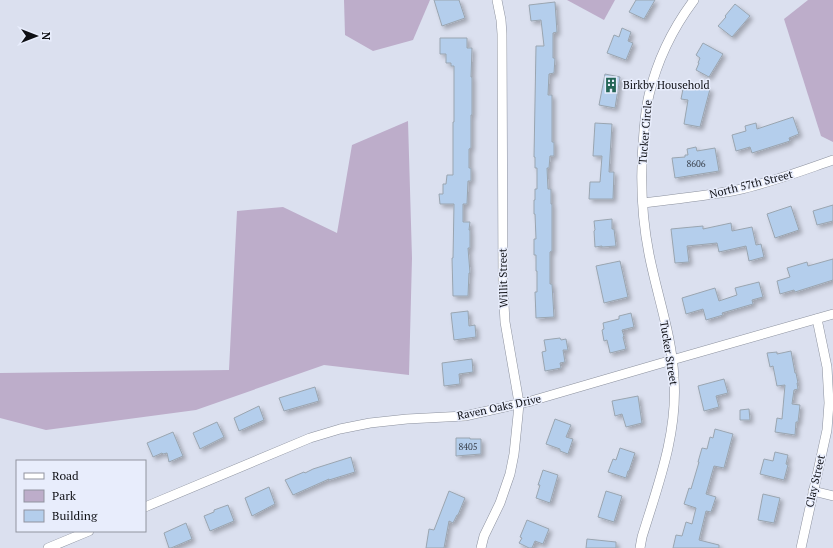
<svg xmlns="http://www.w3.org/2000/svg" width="833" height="548" font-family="'PT Serif',serif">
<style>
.green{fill:#bdadca}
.building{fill:#b4ceec;stroke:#9aa5b0;filter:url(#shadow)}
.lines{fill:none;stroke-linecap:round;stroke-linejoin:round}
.minor-casing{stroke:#8c919e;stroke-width:10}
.minor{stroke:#fff;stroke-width:9}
.labels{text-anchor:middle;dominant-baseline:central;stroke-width:3;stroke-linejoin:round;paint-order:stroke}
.number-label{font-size:9px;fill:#383f4a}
.poi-label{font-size:11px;fill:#0e0f14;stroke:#e8edfc;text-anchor:start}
.street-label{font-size:11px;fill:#0e0f14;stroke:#e8edfc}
</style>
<defs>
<filter id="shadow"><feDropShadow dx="3" dy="3" stdDeviation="2" flood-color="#0004"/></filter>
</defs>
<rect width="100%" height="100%" fill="#dbe0ef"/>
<g class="green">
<polygon points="344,0 430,0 413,40 373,51 345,35"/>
<polygon points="567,0 615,0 604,20"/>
<polygon points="808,0 833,0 833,142 821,136 784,19"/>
<polygon points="408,121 412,258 409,375 324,365 196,410 46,430 0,418 0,373 229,370 237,211 283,207 337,233 352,145"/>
</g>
<g class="building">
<polygon points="434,0 459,0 465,18 442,26"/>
<polygon points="636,0 655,0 644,19 629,12"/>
<polygon points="555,2 557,32 553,33 553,58 555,58 554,73 549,74 548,95 552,95 552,142 554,142 554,156 550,156 549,168 547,168 548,189 551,189 551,204 552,204 552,251 550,252 550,284 552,284 554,317 536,318 535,292 537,292 537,271 536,271 536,255 534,255 534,239 536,239 535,214 534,214 534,200 535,200 535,189 537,189 537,168 535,168 535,157 534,157 536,46 544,46 541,20 531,21 529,5"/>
<polygon points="735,4 750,16 732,37 718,26 726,17 725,16"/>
<polygon points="622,28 631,32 628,41 633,43 626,60 607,53 614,35 619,37"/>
<polygon points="440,38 467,38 467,48 472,48 471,77 472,77 472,115 471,115 471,148 469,149 469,168 471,168 471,181 468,181 467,204 463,204 463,222 470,222 469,230 470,230 470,248 468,248 470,273 469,273 468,296 453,296 452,258 453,258 454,204 440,204 439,194 443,194 443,184 446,184 447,175 453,175 453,122 454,122 454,66 451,66 451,63 446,63 446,54 440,54"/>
<polygon points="703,43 723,54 709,77 696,70 699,63 698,63 700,58 696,55"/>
<polygon points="605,74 620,77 615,108 599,105"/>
<polygon points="684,84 710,89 700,127 684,124 688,100 681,99"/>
<polygon points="793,117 799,134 789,138 790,141 752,153 750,147 736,151 732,135 746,131 745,126 756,123 757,129"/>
<polygon points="595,123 612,124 609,172 614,172 613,199 589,199 590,182 600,182 602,156 593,156"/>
<polygon points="696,147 697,151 715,148 719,171 675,178 672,158 685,157 685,155 688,155 687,149"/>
<polygon points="833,205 833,221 817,225 813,211"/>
<polygon points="791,206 799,230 775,238 767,214"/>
<polygon points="612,219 612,229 614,229 616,246 602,247 602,246 595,247 594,231 595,230 594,221"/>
<polygon points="731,223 732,231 752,227 756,245 761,244 764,257 749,261 746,246 719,252 717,243 687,246 689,262 675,263 671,229 703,226 703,229"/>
<polygon points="833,259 833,280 795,292 794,290 780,294 777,281 790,277 787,268 807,262 808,266"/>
<polygon points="620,261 628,297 604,303 596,266"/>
<polygon points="759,282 763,297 752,300 753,304 722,313 723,315 706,320 703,309 686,314 682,298 715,288 719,301 737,295 735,288"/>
<polygon points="468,311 469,326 475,325 476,337 454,340 451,313"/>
<polygon points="631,313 634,327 622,330 624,336 623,337 626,349 610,353 607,340 604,341 602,330 604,329 603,323 619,319 619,316"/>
<polygon points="560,338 561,340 566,339 568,350 563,350 565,362 560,363 561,368 545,371 542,352 546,351 544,340"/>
<polygon points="791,351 795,373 796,373 798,383 797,383 798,389 794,390 792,404 800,405 798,422 796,422 795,435 775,432 777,418 782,419 785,385 777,386 773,366 770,367 767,353 777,352 777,354"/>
<polygon points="472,359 473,372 459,374 460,384 444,386 442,363"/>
<polygon points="724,379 728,393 716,396 719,407 704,411 698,386"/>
<polygon points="315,387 319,401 284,411 279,398"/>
<polygon points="638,396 642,423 626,427 622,414 615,416 612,401"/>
<polygon points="259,406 264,420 239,431 234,418"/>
<polygon points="749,409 750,420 740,420 740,410"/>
<polygon points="555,419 571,425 566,437 573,439 568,454 560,451 560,449 546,444"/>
<polygon points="217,422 224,437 200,449 193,433"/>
<polygon points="715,429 733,434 724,468 714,466 706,494 716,497 711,512 706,511 699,540 719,545 719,548 673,548 676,535 682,536 686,522 692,524 696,508 684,504 689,488 691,489 699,462 698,462 702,448 707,449 710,437 713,438"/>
<polygon points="173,432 183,456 169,462 167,453 163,454 162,453 153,457 147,443"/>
<polygon points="456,438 470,438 470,439 481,439 481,454 456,456"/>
<polygon points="620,448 635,453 629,471 628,471 626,478 608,472 613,459 616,460"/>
<polygon points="775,452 788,455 786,464 788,465 784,480 760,474 764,459 773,461"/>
<polygon points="351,457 355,472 329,480 329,479 293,495 285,480 304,472 305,473 313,469"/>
<polygon points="543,470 558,475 550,503 536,498 540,485 538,485"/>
<polygon points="269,487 275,504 252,516 245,498"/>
<polygon points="449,491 465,498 458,515 457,515 453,523 449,521 444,548 426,548 429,529 434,530"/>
<polygon points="606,491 622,496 614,522 598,517"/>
<polygon points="763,494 780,498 774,523 758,520"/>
<polygon points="228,505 234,521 210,531 204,516 214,512 214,510"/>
<polygon points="527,520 549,529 543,544 535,541 532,548 529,548 519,543 522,538 520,537"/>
<polygon points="186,523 192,539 171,548 169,548 164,533"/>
<polygon points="587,539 616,542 616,548 586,548"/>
</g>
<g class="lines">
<defs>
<g id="minor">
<path d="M643,203C674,199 706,196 737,190C770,183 801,171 833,160"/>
<polyline points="813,491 833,496"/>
<polyline points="145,507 310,438 340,429 370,423 407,419 465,416 531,401 672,360 833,314"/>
<polyline points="48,548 89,531"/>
<polyline points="481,548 484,536 500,503 510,474 514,454 518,415 519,403 517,391 505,322 503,286 502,34 501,20 497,0"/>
<path d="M640,548L642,537C658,485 678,433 674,378C672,336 657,295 649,254C641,213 640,172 644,131C645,119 646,107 649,95C657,61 673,28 694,0"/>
<polyline points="801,548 827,430 829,403 827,367 817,319"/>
</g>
</defs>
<use href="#minor" class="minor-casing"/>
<use href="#minor" class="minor"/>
</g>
<defs>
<symbol id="building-bare" viewBox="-9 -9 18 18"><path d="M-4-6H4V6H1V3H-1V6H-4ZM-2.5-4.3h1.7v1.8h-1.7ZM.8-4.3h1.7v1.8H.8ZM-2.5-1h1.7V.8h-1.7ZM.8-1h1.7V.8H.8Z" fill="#236555" stroke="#e8edfc" stroke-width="2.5" paint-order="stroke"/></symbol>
</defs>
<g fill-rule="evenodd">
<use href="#building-bare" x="600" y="74" width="22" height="22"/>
</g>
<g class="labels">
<g class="number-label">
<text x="696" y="164">8606</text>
<text x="468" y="447">8405</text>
</g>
<g class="poi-label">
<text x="623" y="85">Birkby Household</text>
</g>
<g class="street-label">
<text transform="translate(645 132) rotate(-85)">Tucker Circle</text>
<text transform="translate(751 184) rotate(-14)">North 57th Street</text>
<text transform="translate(503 278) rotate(-91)">Willit Street</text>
<text transform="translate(669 353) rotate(81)">Tucker Street</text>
<text transform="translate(499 407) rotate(-12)">Raven Oaks Drive</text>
<text transform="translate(815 481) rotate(-77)">Clay Street</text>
</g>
</g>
<rect x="16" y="460" width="130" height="72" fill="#e8edfc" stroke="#91949f"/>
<rect x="24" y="473" width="20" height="6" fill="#ffffff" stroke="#91949f"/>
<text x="52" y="480" font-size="12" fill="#0e0f14">Road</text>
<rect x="24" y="490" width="20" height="12" fill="#bdadca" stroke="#91949f"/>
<text x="52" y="500" font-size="12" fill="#0e0f14">Park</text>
<rect x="24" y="510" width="20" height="12" fill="#b4ceec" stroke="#91949f"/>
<text x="52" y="520" font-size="12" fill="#0e0f14">Building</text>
<g transform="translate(36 36) rotate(90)" stroke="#e8edfc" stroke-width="3" paint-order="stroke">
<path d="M0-3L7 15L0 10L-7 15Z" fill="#0e0f14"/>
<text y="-6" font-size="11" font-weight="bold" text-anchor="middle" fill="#0e0f14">N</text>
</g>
</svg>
